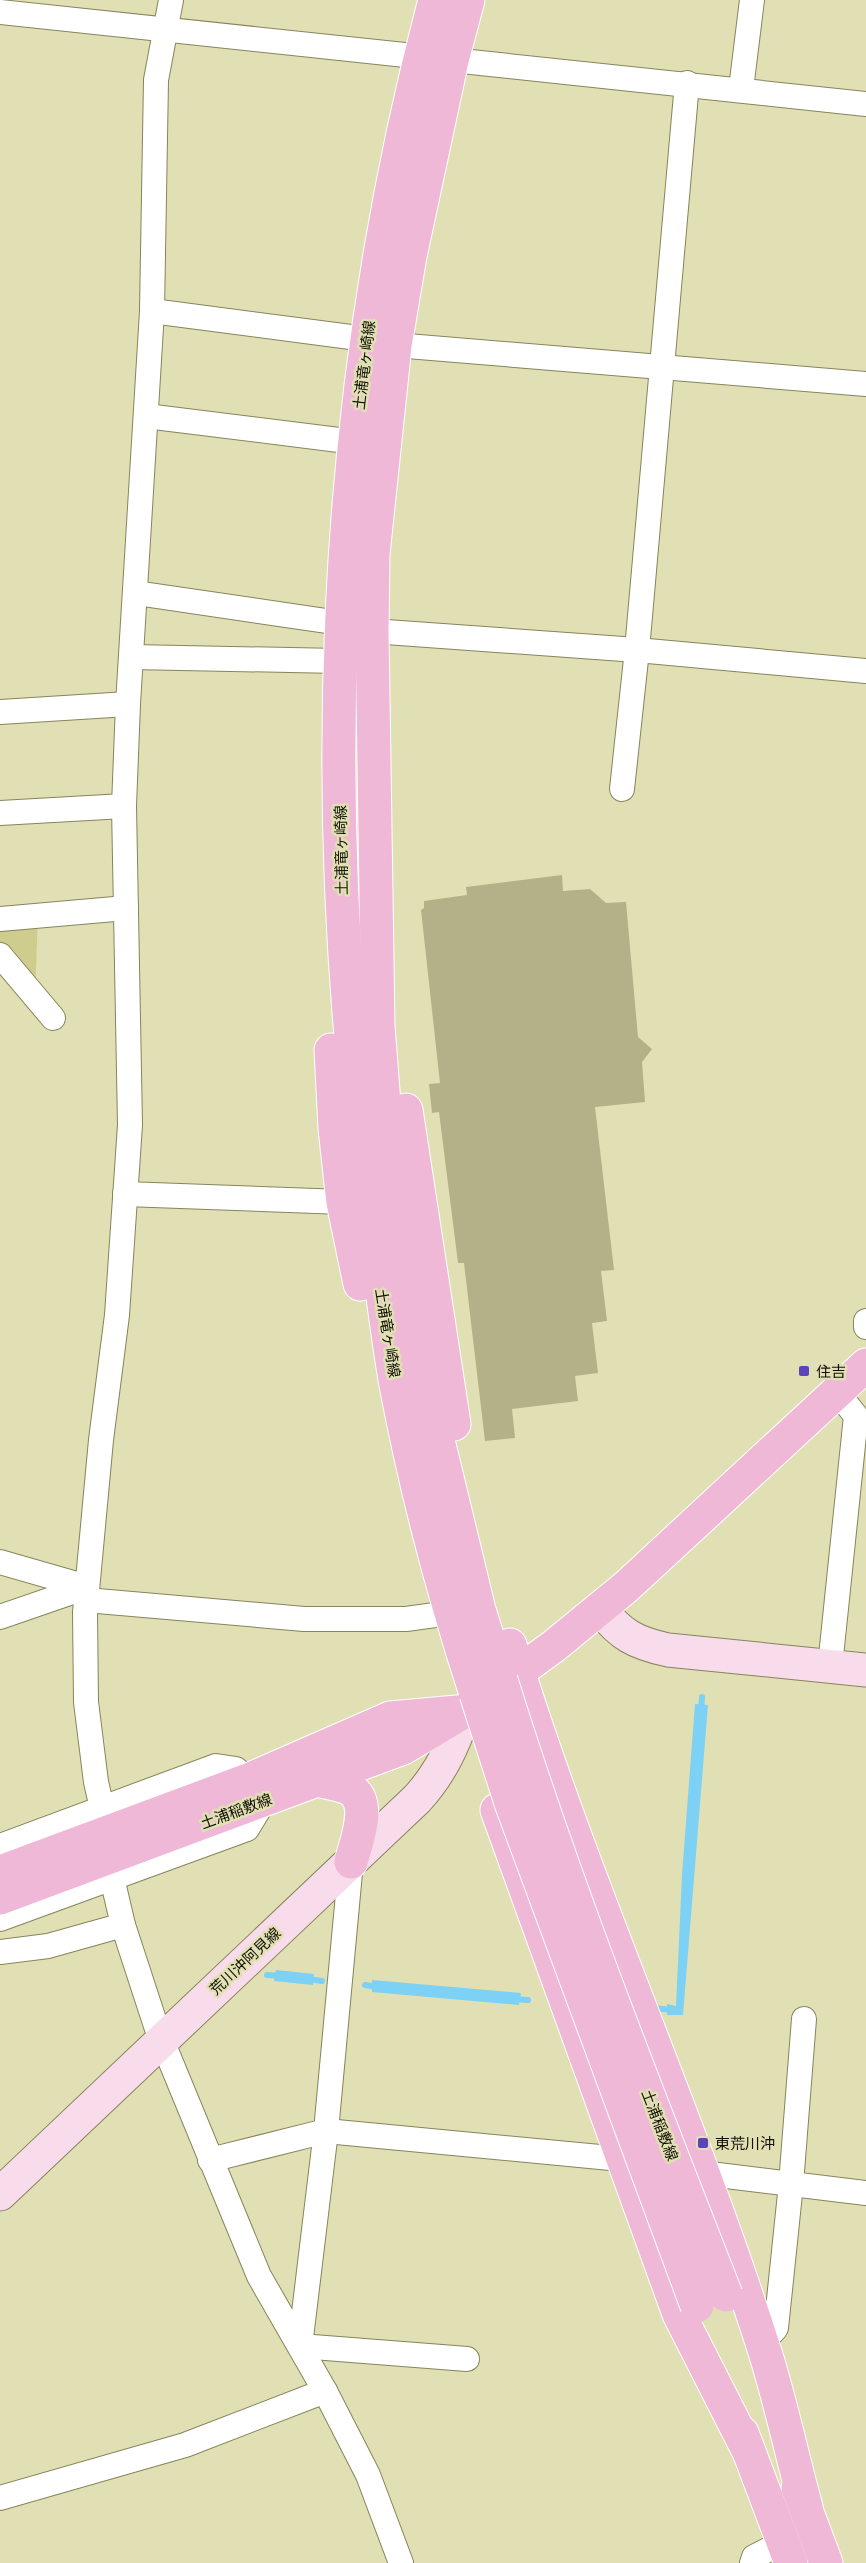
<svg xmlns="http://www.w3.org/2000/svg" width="866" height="2563" font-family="'Titillium Web','Noto Sans JP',sans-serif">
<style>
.green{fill:#cfcd8d}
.water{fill:#7cd1f4}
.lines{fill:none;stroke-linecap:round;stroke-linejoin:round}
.stream{stroke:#7cd1f4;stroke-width:6}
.building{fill:#b3b187}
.street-casing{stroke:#86845b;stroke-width:26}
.secondary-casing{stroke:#86845b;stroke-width:35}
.primary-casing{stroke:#fff;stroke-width:35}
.street{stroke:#fff;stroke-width:24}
.secondary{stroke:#f8dceb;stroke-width:33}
.primary{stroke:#f0b8d7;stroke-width:33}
.primary-bridge-casing{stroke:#fff;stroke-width:35;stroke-linecap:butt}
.primary-bridge{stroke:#f0b8d7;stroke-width:33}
.poi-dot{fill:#5b43bc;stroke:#e1e0b4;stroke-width:2}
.labels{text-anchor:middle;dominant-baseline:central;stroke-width:5;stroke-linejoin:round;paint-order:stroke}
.street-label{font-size:15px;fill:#111002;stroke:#e1e0b4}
.poi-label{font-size:15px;fill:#111002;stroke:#e1e0b4;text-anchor:start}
</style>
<rect width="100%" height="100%" fill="#e1e0b4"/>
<polygon class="green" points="38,916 35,997 0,955 0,919"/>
<g class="water">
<polygon points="695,1704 708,1705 683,2015 667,2015 667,2004 676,2006 682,1875"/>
<polygon points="276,1970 314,1974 313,1985 274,1981"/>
<polygon points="372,1980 521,1993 519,2005 372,1992"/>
</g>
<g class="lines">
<g class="stream">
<polyline points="701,1711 702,1697"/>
<polyline points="267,1975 283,1976"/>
<polyline points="308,1979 322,1981"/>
<polyline points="365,1985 378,1987"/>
<polyline points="513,1999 528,2000"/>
<polyline points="652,2008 673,2010"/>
</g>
</g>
<polygon class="building" points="562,875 563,891 590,889 606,903 626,902 638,1037 652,1049 642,1062 645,1102 595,1107 614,1270 601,1271 607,1321 592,1323 598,1373 575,1376 578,1401 512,1409 515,1438 485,1441 464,1263 458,1263 439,1112 432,1113 429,1084 440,1083 421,910 424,908 424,901 467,895 466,887"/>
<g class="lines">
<defs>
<g id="street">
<polyline points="0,12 866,104"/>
<polyline points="741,89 752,0"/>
<polyline points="152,311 366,339"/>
<polyline points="395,345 866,384"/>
<polyline points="146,416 355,442"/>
<polyline points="136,593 340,623 372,631 637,650 866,671"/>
<polyline points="131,657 339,661"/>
<polyline points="0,712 128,704"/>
<polyline points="622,789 637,650 687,83"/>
<polyline points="0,813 124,806"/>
<polyline points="0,919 126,908"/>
<polyline points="0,955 53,1018"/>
<polyline points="125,1194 343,1202"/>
<polyline points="866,1321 866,1327"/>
<polyline points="0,1562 87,1587"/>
<polyline points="86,1600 304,1619 406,1619 435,1615"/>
<polyline points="0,1617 87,1587"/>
<polyline points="830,1666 856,1416 837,1392"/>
<polyline points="102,1808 96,1782 86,1702 85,1612 101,1440 117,1315 130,1125 124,806 128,704 152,311 156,80 171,0"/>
<polyline points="0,1846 216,1766 236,1769 248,1780"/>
<polyline points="112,1878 123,1925"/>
<polyline points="0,1919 247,1829 264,1801"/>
<polyline points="0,1952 48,1946 123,1925 156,2026 259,2276 325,2391 368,2475 401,2563"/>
<polyline points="210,2160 326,2131 621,2159"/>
<polyline points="702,2173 866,2193"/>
<polyline points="762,2344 776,2328 791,2184 804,2019"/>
<polyline points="300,2346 326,2131 351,1862"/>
<polyline points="300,2346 467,2359"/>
<polyline points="0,2498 185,2445 325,2391"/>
<polyline points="752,2563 754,2557 783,2542"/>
</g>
<g id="secondary">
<path d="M601,1609C620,1635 636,1643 668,1650L866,1670"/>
<path d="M0,2194L417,1799C441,1773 454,1744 465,1711"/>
</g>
<g id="primary">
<path d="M435,0C327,406 314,834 376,1249C383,1294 388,1340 396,1385C416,1490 443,1593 476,1694"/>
<polyline points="468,0 452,60 410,256 395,345 373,554 372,631 378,1026 389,1168 422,1374 479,1610 501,1680"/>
<polyline points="331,1050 335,1128 343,1202 360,1284"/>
<polyline points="406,1110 454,1424"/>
<path d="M510,1645C584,1885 689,2113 765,2352C781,2403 792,2456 806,2507"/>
<path d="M321,1781C329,1783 340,1785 348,1788C374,1800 356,1842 351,1862"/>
<polyline points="497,1810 679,2314 749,2452"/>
<polyline points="0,1872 248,1780 390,1718 457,1712"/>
<polyline points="0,1898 403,1748 465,1711 554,1646 626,1587 866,1365"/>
<polyline points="742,2433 791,2563"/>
<polyline points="798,2488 826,2563"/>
</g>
</defs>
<use href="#street" class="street-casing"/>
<use href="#secondary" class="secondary-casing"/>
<use href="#primary" class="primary-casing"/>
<use href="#street" class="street"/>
<use href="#secondary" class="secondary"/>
<use href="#primary" class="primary"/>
<defs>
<g id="primary-bridge">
<path d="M501,1680C566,1889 647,2092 726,2295"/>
<polyline points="476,1694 511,1803 697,2306"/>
</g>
</defs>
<use href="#primary-bridge" class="primary-bridge-casing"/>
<use href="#primary-bridge" class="primary-bridge"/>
</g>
<g class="poi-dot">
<rect x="798" y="1365" width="12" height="12" rx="3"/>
<rect x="697" y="2137" width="12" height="12" rx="3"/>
</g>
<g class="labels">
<g class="street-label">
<text transform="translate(364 365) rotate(-83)">土浦竜ヶ崎線</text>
<text transform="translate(341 850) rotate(-91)">土浦竜ヶ崎線</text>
<text transform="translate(388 1333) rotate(81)">土浦竜ヶ崎線</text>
<text transform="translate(236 1811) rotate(-20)">土浦稲敷線</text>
<text transform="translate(245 1961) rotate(-43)">荒川沖阿見線</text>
<text transform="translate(660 2125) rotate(69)">土浦稲敷線</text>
</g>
<g class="poi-label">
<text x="816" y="1371">住吉</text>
<text x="715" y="2143">東荒川沖</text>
</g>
</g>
</svg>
